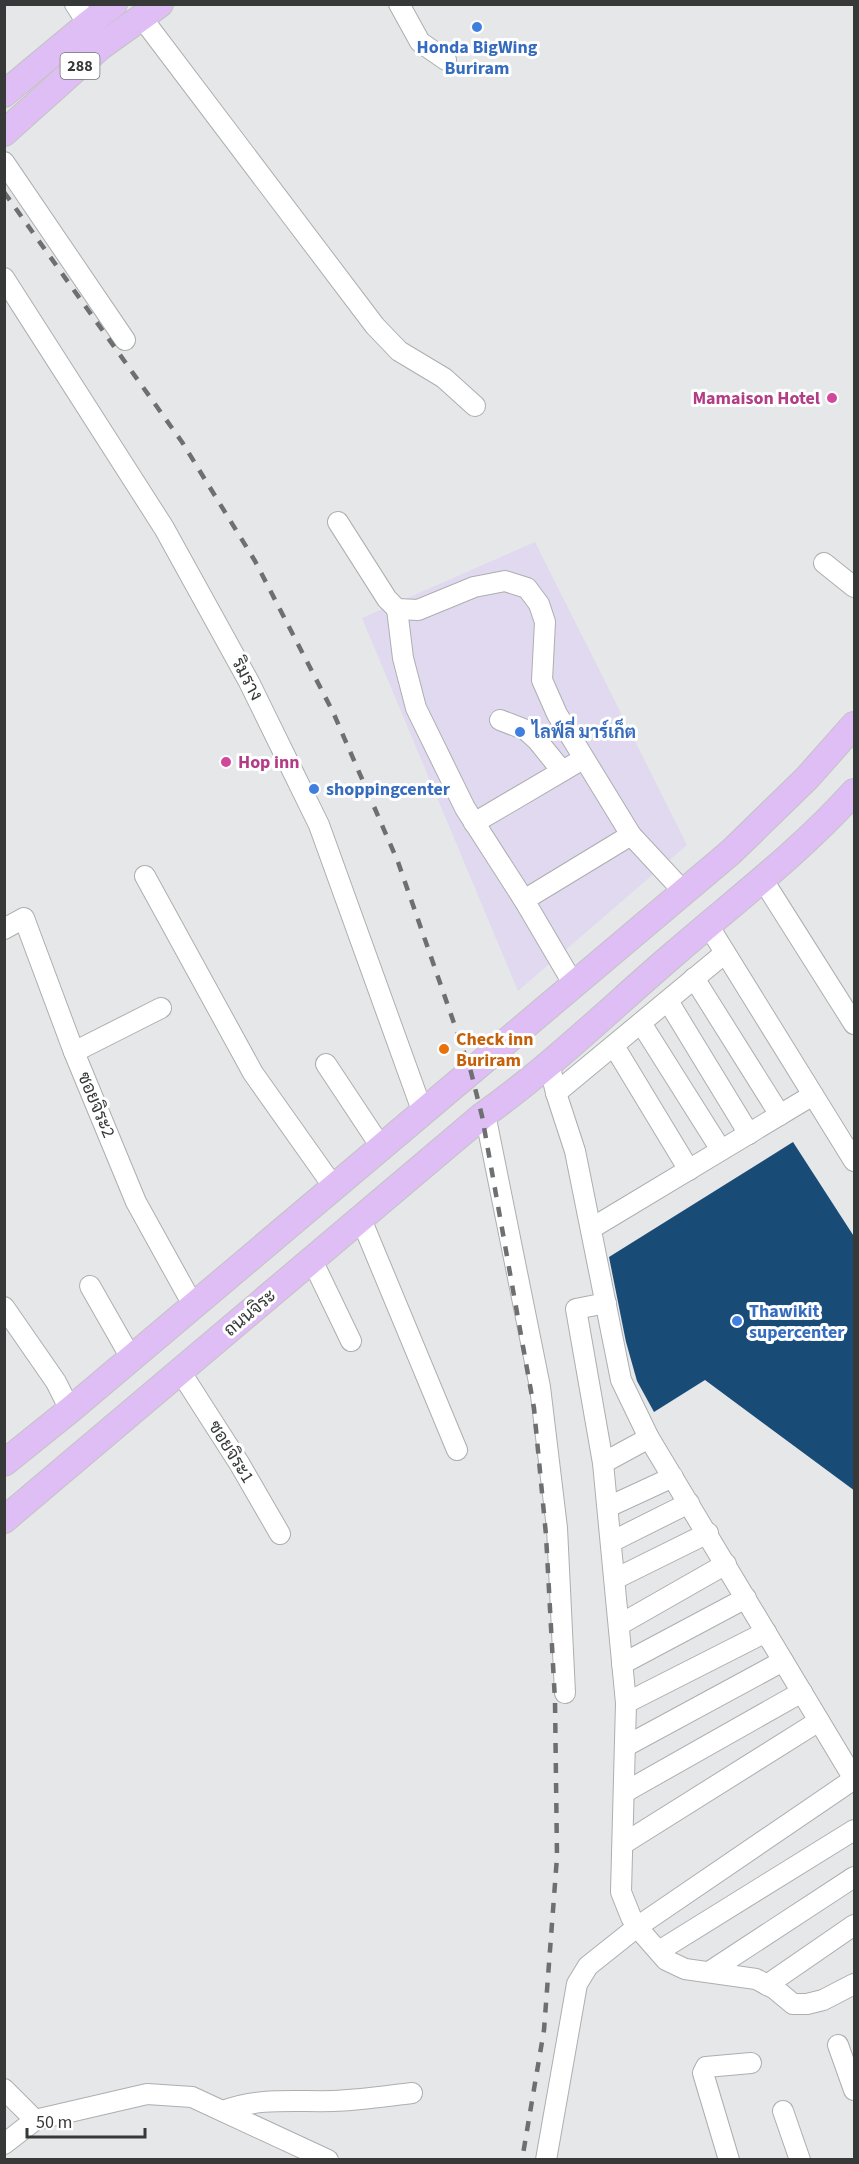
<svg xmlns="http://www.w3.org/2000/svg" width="859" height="2164" font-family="'Source Sans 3',Sarabun,sans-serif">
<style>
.commercial{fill:#e0d9ef}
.building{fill:#194b77}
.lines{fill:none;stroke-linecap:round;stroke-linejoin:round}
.minor-casing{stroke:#adaeb0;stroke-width:22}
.major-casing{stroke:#c3c3c3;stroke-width:28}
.minor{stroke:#fff;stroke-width:20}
.major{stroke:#dfbef5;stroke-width:26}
.rail{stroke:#6e6f70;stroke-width:4.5;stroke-dasharray:10 10;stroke-linecap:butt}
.shop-dot{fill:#3f7fe0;stroke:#fff;stroke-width:2}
.hotel-dot{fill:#d1479c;stroke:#fff;stroke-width:2}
.food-dot{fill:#e8710a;stroke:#fff;stroke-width:2}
.labels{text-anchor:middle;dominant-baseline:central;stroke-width:6;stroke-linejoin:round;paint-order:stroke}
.shield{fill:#fff;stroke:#737474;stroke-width:1.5}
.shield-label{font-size:16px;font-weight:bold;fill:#373838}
.shop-label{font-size:18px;font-weight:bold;fill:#366cbe;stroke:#fff;text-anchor:start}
.hotel-label{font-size:18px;font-weight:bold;fill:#b23c85;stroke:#fff;text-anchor:end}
.street-label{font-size:18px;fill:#373838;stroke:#fff}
.food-label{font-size:18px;font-weight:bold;fill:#c56008;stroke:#fff;text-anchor:start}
</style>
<rect width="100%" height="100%" fill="#e6e7e9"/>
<polygon class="commercial" points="535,542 687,845 518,991 362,618"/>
<polygon class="building" points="793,1142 855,1238 855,1491 705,1380 654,1412 637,1381 626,1342 609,1257"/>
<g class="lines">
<defs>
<g id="minor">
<polyline points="75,4 88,24"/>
<polyline points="399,4 420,42 446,60"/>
<polyline points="142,18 375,326 399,351 444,378 475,406"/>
<polyline points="4,162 125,340"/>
<polyline points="4,278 164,528 249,682 319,825 423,1113"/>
<polyline points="338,522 387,599 397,609 418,610 474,587 505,581 527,588 539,604 545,622 542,680 557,714 631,835 684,892"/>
<polyline points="824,563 854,587"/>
<polyline points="397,609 403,658 416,708 465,808 524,900 574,985"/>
<polyline points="500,720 526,730 537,740 562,771"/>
<polyline points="474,823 583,759"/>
<polyline points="145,876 253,1073 333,1186"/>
<polyline points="763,880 854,1024"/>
<polyline points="524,900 631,835"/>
<polyline points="708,925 854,1161"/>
<polyline points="4,929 24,918 74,1052 136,1202 193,1305"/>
<polyline points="694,978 780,1115"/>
<polyline points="668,1001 749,1134"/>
<polyline points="641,1023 721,1150"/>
<polyline points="614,1046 689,1170"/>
<polyline points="74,1052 161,1008"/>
<polyline points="549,1063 556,1093 575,1151 621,1380 649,1438 854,1779"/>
<polyline points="326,1064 381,1147"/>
<polyline points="556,1093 725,953"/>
<polyline points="485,1114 540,1387 557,1528 565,1693"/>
<polyline points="361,1219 457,1450"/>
<polyline points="592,1228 813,1095"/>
<polyline points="312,1260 351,1341"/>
<polyline points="90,1286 131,1358"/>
<polyline points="606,1303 576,1309 603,1463 626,1703 621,1892 631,1917 637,1927 666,1960 685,1969 756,1979 775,1989 793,2004 807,2004 823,2000 854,1984"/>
<polyline points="4,1307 56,1382 70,1410"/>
<polyline points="180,1371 239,1463 280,1534"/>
<polyline points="603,1463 649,1438"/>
<polyline points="608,1507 673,1477"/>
<polyline points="611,1542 689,1503"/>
<polyline points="615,1579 708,1533"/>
<polyline points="619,1625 726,1564"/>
<polyline points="622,1664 746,1598"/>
<polyline points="626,1703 766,1632"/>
<polyline points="626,1746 783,1661"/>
<polyline points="625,1792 802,1692"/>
<polyline points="623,1844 819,1721"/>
<polyline points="659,1951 854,1830"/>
<polyline points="709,1972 854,1877"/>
<polyline points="767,1985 854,1925"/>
<polyline points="838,2045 854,2090"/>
<polyline points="4,2089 35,2120 4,2144"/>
<path d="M223,2111C259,2097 295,2102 333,2101C359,2100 386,2096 412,2093"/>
<polyline points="783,2111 800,2160"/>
<polyline points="35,2120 147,2094 192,2097 328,2160"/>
<polyline points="546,2160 577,1984 588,1966 637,1927 854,1779"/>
<polyline points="729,2160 703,2073 706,2067 751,2063"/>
</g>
<g id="major">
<polyline points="4,94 88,24 114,4"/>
<polyline points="4,133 100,47 160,4"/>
<polyline points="4,1463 70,1410 731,852 807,778 854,725"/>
<path d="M4,1520L482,1116C550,1068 611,1008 674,954C735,901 800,852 854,792"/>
</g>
</defs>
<use href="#minor" class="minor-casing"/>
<use href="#major" class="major-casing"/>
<use href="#minor" class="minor"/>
<use href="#major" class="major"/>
<polyline class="rail" points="4,192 182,442 255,561 333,712 398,862 471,1072 482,1116 534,1408 546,1535 555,1701 557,1857 544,2030 522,2160"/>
</g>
<g class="shop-dot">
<circle cx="477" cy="27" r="6"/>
<circle cx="520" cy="732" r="6"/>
<circle cx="314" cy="789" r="6"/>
<circle cx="737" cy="1321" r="6"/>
</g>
<g class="hotel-dot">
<circle cx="832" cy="398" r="6"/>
<circle cx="226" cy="762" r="6"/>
</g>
<circle class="food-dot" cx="444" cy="1049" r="6"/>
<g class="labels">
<rect class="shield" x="60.5" y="53" width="39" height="26" rx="4.5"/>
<g class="shield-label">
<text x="80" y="66">288</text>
</g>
<g class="shop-label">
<text x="477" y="47" text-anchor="middle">Honda BigWing<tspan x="477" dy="21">Buriram</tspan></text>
<text x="532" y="732">ไลฟ์ลี่ มาร์เก็ต</text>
<text x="326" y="789">shoppingcenter</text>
<text x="749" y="1311">Thawikit<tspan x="749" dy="21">supercenter</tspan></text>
</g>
<g class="hotel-label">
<text x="820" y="398">Mamaison Hotel</text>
<text x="238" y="762" text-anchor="start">Hop inn</text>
</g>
<g class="street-label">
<text transform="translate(247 679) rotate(62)">ริมราง</text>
<text transform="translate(96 1105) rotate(67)">ซอยจิระ2</text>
<text transform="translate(250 1313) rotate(-40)">ถนนจิระ</text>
<text transform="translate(231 1452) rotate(58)">ซอยจิระ1</text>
</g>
<g class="food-label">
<text x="456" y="1039">Check inn<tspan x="456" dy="21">Buriram</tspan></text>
</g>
</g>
<rect width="859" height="2164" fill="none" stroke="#373838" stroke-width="12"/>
<path d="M27 2128v9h118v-9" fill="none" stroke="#373838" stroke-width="3"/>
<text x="36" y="2128" font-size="18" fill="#373838" stroke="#ffffff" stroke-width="4.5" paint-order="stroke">50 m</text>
</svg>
